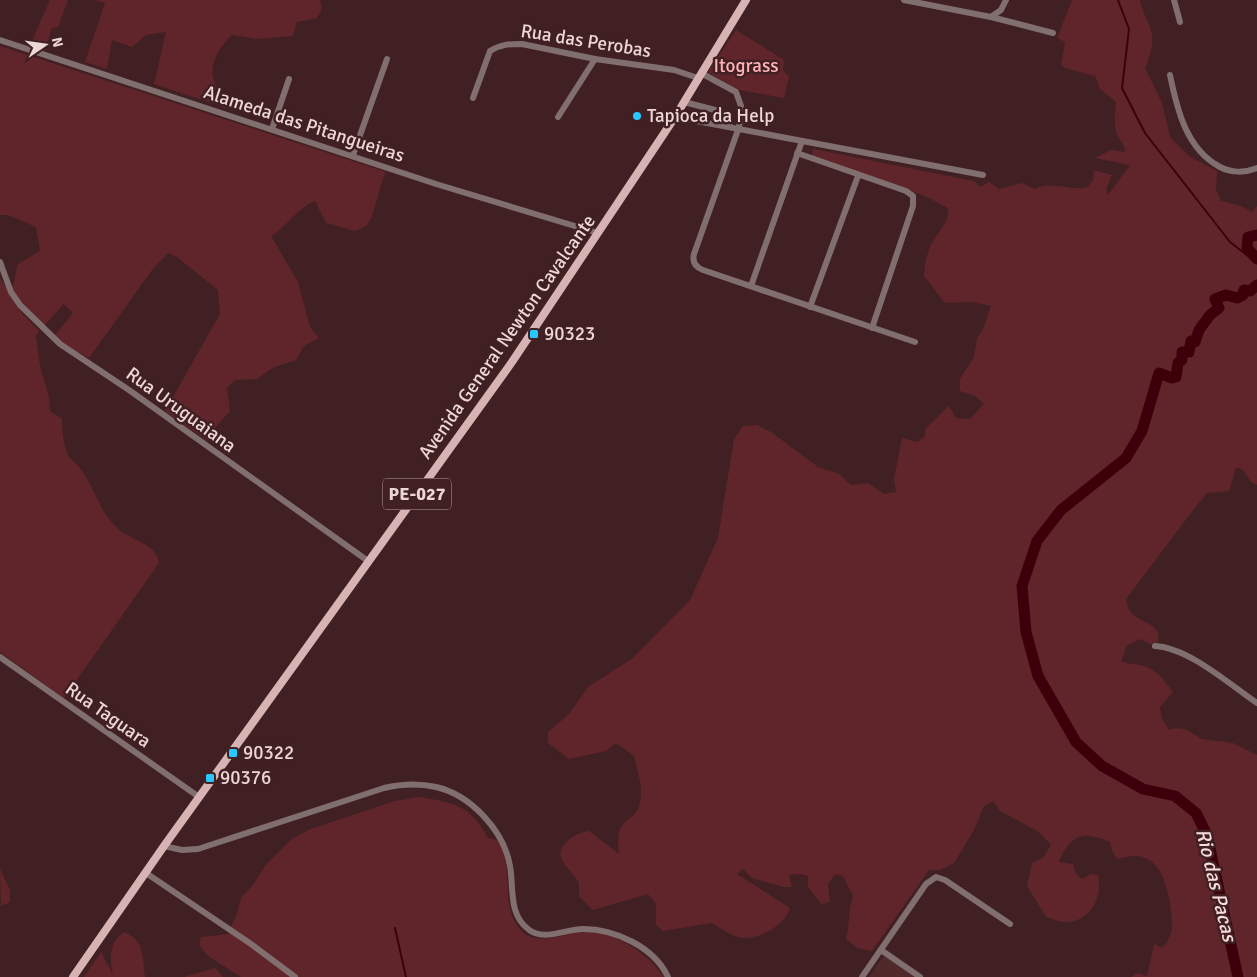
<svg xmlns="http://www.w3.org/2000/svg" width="1257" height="977" font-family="Signika,sans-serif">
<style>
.built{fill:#502a2b}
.green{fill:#60252a}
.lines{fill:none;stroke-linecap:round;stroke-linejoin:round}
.stream{stroke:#3d000a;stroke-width:2}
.river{stroke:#3d000a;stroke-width:11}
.minor{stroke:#816f6f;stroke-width:6}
.major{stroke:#d7b3b3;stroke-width:8}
.poi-dot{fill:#27c8ff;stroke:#402022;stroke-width:2}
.labels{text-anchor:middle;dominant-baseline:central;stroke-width:5;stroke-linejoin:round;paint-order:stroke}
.shield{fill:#402022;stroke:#b89fa0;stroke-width:1}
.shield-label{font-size:18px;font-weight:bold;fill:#ecd6d6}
.street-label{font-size:19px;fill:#ecd6d6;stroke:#402022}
.park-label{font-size:19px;fill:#ffb3b5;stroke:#402022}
.poi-label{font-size:19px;fill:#ecd6d6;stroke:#402022;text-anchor:start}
.water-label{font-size:20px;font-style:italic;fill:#f7dcdc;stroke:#402022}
</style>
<rect width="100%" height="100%" fill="#402022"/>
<polygon class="built" points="883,957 886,957 914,977 869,977"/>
<g class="green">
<polygon points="50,0 68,0 58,27 52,28 45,50 30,45"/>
<path d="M94,0H320L322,9L317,18L297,22L293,36L258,39L232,35C221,45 208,64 214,80C217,92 225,91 227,108L154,84L166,32L146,35L132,47L112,40L107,69L85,62L105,3Z"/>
<path d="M1072,0H1140C1142,12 1149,22 1152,34C1154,43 1149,60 1145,68L1162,103L1170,137L1190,157L1217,171L1216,190L1221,201L1241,206L1252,212L1257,206V485L1252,483L1242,469L1236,468L1229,491L1207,493L1197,505L1126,599C1128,627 1163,617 1158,642L1150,644L1141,639L1127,645L1121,661C1128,665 1132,663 1140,665C1156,668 1163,679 1173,692L1160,707L1162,719L1169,730L1176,728L1185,729L1202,739L1233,743L1257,755V977H1131L1138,973L1147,976L1154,944L1162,948C1176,933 1172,922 1170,904C1165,873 1154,847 1118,859L1113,853L1110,842C1081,830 1071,835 1059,862L1073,864L1076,874L1082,879L1091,874L1098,875C1103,897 1091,922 1065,922C1059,922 1051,918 1046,917L1027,886L1032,863L1043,858L1051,845L1039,832L1000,811L994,801L984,806L974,830L954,863L940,870H929L872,951L857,948L846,939C850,924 848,910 853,896L843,876L835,874L828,884L830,902L821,904L808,887V876L800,874L789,875L792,887H784L752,878L743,869L737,874L790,908C785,925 762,938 744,938C732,937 722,929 712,923L663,931L656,925V904L648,894L593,910L579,896V883C575,876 565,866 562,860C555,845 577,832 589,831L619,854C614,812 635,826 640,803C644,788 637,771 634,756L616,743L606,751L569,759L548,743V732L569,714L588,687L633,658L690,600L718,538L734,439L743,426L757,425L771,432L818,467L839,474L851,485L868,483L884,494L896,492L894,479L902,438L918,442L925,436V429L949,406L956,418L970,419L984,404L975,396L960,391V379L974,357L977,339L983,329L991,306L974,302L945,303L924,276C925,264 927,251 933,241C940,229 949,223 948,208L925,196L812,156L813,149L974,181L980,187L989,182L999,189L1022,183L1035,189C1054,180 1069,192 1088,187L1093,180L1094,170L1112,175L1106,190L1108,195L1130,165L1095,158L1111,150L1125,152C1125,144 1121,143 1118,136C1113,126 1115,113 1116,102L1100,89L1095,76L1065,68L1061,65L1065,42L1057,38Z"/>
<polygon points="736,30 784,60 783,70 789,77 784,98 739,90 708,72"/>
<path d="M0,46L386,172C379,185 374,219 366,226C363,228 358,230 355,231L326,223L315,201C297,208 288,226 271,236L298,282L310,327L319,338L304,346L296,360L274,367L257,379L235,380L227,388L230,411L214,429L208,441L165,411L220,314L218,290L177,257L168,253L152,270L89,358L65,345L55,335L73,313L64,304L43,327L12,290L18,264L40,251L36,227L8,215H0Z"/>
<path d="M0,278L21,312L39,331L36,336L40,366L49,397L50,411L62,419C62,431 63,441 67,453C70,460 78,464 82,471C95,489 100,512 116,527C129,541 155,541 159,563L64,698L0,652Z"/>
<path d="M419,797C454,803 470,804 488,838L497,840C516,866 499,903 519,928C536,950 566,931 587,932C619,934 646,952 664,977H241L208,956L199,945L201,937L228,934L237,914L241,898L253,885L265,866L292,839L308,830L395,801Z"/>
<polygon points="0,869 10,890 10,902 1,906"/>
<path d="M124,932C144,939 143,958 145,977H84L101,952L113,975C110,957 108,944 124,932Z"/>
<polygon points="215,968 223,977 184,977"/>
</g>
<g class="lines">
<g class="stream">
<polyline points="1118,0 1129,29 1122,88 1145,133 1230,242 1257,263"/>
<polyline points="395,928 406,977"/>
</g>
<g class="river">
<polyline points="1257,235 1248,237 1247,248 1257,259"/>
<polyline points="1238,977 1207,835 1196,813 1175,796 1143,789 1102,766 1076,742 1038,676 1026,632 1022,586 1037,541 1061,510 1126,458 1142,431 1159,373 1172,378 1176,377 1178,363 1182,360 1182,352 1189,352 1191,341 1195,342 1199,330 1210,315 1219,308 1215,299 1226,295 1237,298 1243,295 1244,290 1250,291 1257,285"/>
</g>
<g class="minor">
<polyline points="904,0 991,17 1001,10 1006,0"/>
<polyline points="1174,0 1180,22"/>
<polyline points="991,17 1053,33"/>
<polyline points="0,40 436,184 598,233"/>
<path d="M701,73L736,92L741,106L739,127L694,254C692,262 695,267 703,270L915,342"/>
<path d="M1170,75C1177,109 1186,149 1220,167C1231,173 1245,173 1257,168"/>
<path d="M473,98L490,51C501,44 510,44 522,44L595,59L674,70L698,78"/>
<polyline points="684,102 719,111 730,126"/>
<polyline points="558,117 595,59"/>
<polyline points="675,117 983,175"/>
<polyline points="272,129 289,79"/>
<polyline points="797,153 906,191 913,196 913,206 872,328"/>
<polyline points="353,155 387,59"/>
<polyline points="0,262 11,292 20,305 60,344 129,390 368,561"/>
<polyline points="751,286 802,141"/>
<polyline points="810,307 858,176"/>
<path d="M1155,646C1189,648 1229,684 1257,703"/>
<polyline points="0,657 199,797"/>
<path d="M164,846L182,850L198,849L384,788C401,784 418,783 436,787C471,795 504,831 510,866C514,888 508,913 528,929C543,942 565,929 583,929C615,929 654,947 668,977"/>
<polyline points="146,873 251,944 295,977"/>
<polyline points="881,950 920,977"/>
<polyline points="862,977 926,884 936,877 945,880 1010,924"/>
</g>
<polyline class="major" points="73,977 164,846 512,362 675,117 746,0"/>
</g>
<g class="poi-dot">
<circle cx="637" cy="116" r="5"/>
<rect x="529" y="329" width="10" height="10" rx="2.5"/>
<rect x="228" y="748" width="10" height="10" rx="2.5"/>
<rect x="205" y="773" width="10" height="10" rx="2.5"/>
</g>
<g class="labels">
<rect class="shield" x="383" y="478.5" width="68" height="31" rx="4"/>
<g class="shield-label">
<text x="417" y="494">PE-027</text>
</g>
<g class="street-label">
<text transform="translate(586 41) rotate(9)">Rua das Perobas</text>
<text transform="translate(304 124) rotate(18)">Alameda das Pitangueiras</text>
<text transform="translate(507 337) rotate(-55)">Avenida General Newton Cavalcante</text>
<text transform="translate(181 410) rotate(36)">Rua Uruguaiana</text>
<text transform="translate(108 715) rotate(35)">Rua Taguara</text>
</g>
<g class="park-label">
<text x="746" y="66">Itograss</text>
</g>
<g class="poi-label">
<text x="647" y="116">Tapioca da Help</text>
<text x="544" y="334">90323</text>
<text x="243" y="753">90322</text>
<text x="220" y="778">90376</text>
</g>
<g class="water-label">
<text transform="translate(1216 885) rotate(76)">Rio das Pacas</text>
</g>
</g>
<g transform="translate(45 45) rotate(77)" stroke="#402022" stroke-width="4" paint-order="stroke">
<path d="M0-4L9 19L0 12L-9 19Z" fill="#ecd6d6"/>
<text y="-8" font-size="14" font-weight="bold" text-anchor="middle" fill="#ecd6d6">N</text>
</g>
</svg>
